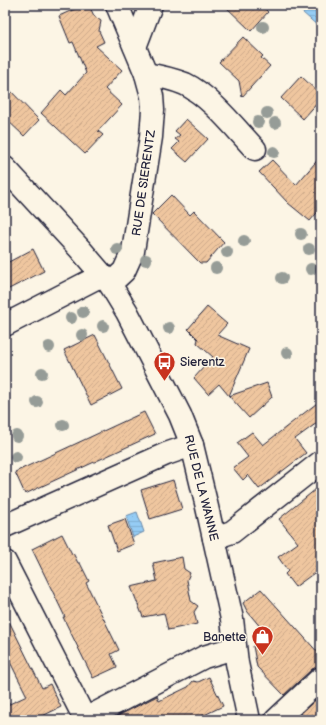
<svg xmlns="http://www.w3.org/2000/svg" width="326" height="725" font-family="'Balsamiq Sans',sans-serif">
<style>
.water{fill:url(#water-rules);stroke:#6788aa}
.building{fill:url(#building-hatch);stroke:#22223b}
.lines{fill:none;stroke-linecap:round;stroke-linejoin:round}
.minor-casing{stroke:#22223b;stroke-width:25}
.minor{stroke:#fcf5e5;stroke-width:22}
.tree{fill:#969c97}
.labels{text-anchor:middle;dominant-baseline:central;stroke-width:3;stroke-linejoin:round;paint-order:stroke}
.street-label{font-size:12px;fill:#22223b;stroke:#fcf5e5}
.poi-label{font-size:12px;fill:#22223b;stroke:#fcf5e5;text-anchor:start}
</style>
<defs>
<pattern id="water-rules" width="6" height="5" patternUnits="userSpaceOnUse"><rect width="6" height="5" fill="#95ccf4"/><path d="M0 2.5h6" fill="none" stroke="#80afd2"/></pattern>
<pattern id="building-hatch" width="6" height="6" patternUnits="userSpaceOnUse"><rect width="6" height="6" fill="#efc69f"/><path d="M-1 1l2-2M0 6l6-6M5 7l2-2" fill="none" stroke="#cdaa8a"/></pattern>
</defs>
<rect width="100%" height="100%" fill="#fcf5e5"/>
<filter id="ink" filterUnits="userSpaceOnUse"><feTurbulence type="fractalNoise" baseFrequency=".025" numOctaves="2"/><feDisplacementMap in="SourceGraphic" scale="8" xChannelSelector="R" yChannelSelector="G"/><feConvolveMatrix kernelMatrix="1 2 1 2 8 2 1 2 1" color-interpolation-filters="sRGB"/></filter>
<g filter="url(#ink)">
<g class="water">
<polygon points="294,5 319,5 321,7 321,24 319,27"/>
<polygon points="137,512 144,532 133,537 126,516"/>
</g>
<g class="building">
<polygon points="78,5 89,5 94,16 101,21 99,31 104,42 96,46 122,70 105,89 122,105 98,131 103,135 85,154 41,113 61,90 66,95 86,73 73,42 70,43 59,16 77,8"/>
<polygon points="224,5 261,5 268,12 251,31"/>
<polygon points="243,37 263,56 261,58 270,66 242,97 239,81 219,62"/>
<polygon points="301,76 321,95 321,99 303,119 281,98"/>
<polygon points="5,85 39,120 24,136 5,118"/>
<polygon points="186,119 208,139 187,162 172,149 179,142 175,139 180,135 175,131"/>
<polygon points="321,156 321,208 310,221 288,203 259,172 272,160 296,185"/>
<polygon points="171,195 190,215 194,211 224,242 206,263 200,263 152,214"/>
<polygon points="33,249 44,271 5,291 5,264"/>
<polygon points="207,307 227,324 217,335 249,349 229,396 219,384 208,394 194,378 213,357 197,343 198,339 188,329"/>
<polygon points="95,335 122,389 91,405 64,350"/>
<polygon points="267,383 272,397 249,418 229,396"/>
<polygon points="321,400 321,420 295,439 306,453 259,489 248,475 243,480 233,468 248,457 237,443 252,432 263,445"/>
<polygon points="144,412 155,434 25,494 15,472"/>
<polygon points="173,480 182,509 150,519 141,490"/>
<polygon points="321,485 321,568 295,587 285,574 288,571 278,557 298,543 279,519"/>
<polygon points="125,519 134,544 117,551 108,525"/>
<polygon points="62,534 72,554 73,553 78,563 80,563 89,581 86,583 119,650 111,654 117,667 93,678 63,617 65,617 32,549"/>
<polygon points="182,557 184,569 190,573 187,580 191,601 198,606 194,612 197,624 168,630 164,613 143,617 131,587 157,581 153,563"/>
<polygon points="261,589 321,656 321,666 312,669 284,695 257,667 253,646 267,635 247,611 243,603"/>
<polygon points="5,613 42,688 50,684 61,707 34,720 5,720 5,706 27,696 5,652"/>
<polygon points="209,677 223,706 194,720 110,720 157,696 159,701 188,687 193,681 198,682"/>
<polygon points="321,695 321,720 308,720 301,713"/>
</g>
<g class="lines">
<defs>
<g id="minor">
<polyline points="135,47 151,5"/>
<path d="M146,74C159,76 172,79 185,84C210,96 235,128 255,149"/>
<polyline points="5,168 80,249 110,284 127,312 180,415 192,445 207,507 232,619 237,663 249,720"/>
<polyline points="110,284 124,271 133,251 151,137 153,110 152,96 146,74 117,5"/>
<polyline points="5,325 102,275"/>
<polyline points="5,526 166,454 192,445"/>
<polyline points="214,538 232,532 321,462"/>
<polyline points="5,562 85,719"/>
<polyline points="83,720 204,657 234,648"/>
<polyline points="276,720 321,678"/>
</g>
</defs>
<use href="#minor" class="minor-casing"/>
<use href="#minor" class="minor"/>
</g>
<g class="tree">
<circle cx="263" cy="27" r="6"/>
<circle cx="267" cy="113" r="6"/>
<circle cx="258" cy="122" r="6"/>
<circle cx="275" cy="123" r="6"/>
<circle cx="274" cy="152" r="6"/>
<circle cx="301" cy="234" r="6"/>
<circle cx="244" cy="241" r="6"/>
<circle cx="117" cy="249" r="6"/>
<circle cx="309" cy="249" r="6"/>
<circle cx="227" cy="252" r="6"/>
<circle cx="146" cy="260" r="6"/>
<circle cx="216" cy="268" r="6"/>
<circle cx="311" cy="269" r="6"/>
<circle cx="282" cy="278" r="6"/>
<circle cx="83" cy="312" r="6"/>
<circle cx="71" cy="318" r="6"/>
<circle cx="103" cy="326" r="6"/>
<circle cx="169" cy="328" r="6"/>
<circle cx="82" cy="335" r="6"/>
<circle cx="49" cy="347" r="6"/>
<circle cx="287" cy="353" r="6"/>
<circle cx="42" cy="373" r="6"/>
<circle cx="37" cy="402" r="6"/>
<circle cx="63" cy="425" r="6"/>
<circle cx="17" cy="436" r="6"/>
<circle cx="16" cy="457" r="6"/>
</g>
</g>
<defs>
<symbol id="bus-pin" viewBox="-11 -11 22 30"><path d="M0 17L-7.5 6A9.5 9.5 0 1 1 7.5 6Z" fill="#c8321e" stroke="#fcf5e5"/><path d="M-5-6H5V4H4V6H2V4H-2V6H-4V4H-5ZM-3.5-4V0h7V-4ZM-3.5 1.2v1.5H-2V1.2ZM2 1.2v1.5H3.5V1.2Z" fill="#fff"/></symbol>
<symbol id="shop-pin" viewBox="-11 -11 22 30"><path d="M0 17L-7.5 6A9.5 9.5 0 1 1 7.5 6Z" fill="#c8321e" stroke="#fcf5e5"/><path d="M-5-2.5h2.3a2.7 3.5 0 0 1 5.4 0H5L5.5 6h-11ZM-1.5-2.5h3a1.5 2.3 0 0 0-3 0Z" fill="#fff"/></symbol>
</defs>
<g fill-rule="evenodd">
<use href="#bus-pin" x="152" y="350" width="25" height="34"/>
<use href="#shop-pin" x="250" y="624" width="25" height="34"/>
</g>
<g class="labels">
<g class="street-label">
<text transform="translate(144 183) rotate(-82)">RUE DE SIERENTZ</text>
<text transform="translate(201 488) rotate(76)">RUE DE LA WANNE</text>
</g>
<g class="poi-label">
<text x="180" y="362">Sierentz</text>
<text x="246" y="637" text-anchor="end">Banette</text>
</g>
</g>
<rect width="326" height="725" fill="none" stroke="#fcf5e5" stroke-width="20"/>
<rect x="10" y="10" width="306" height="705" fill="none" stroke="#22223b" stroke-width="1.5" filter="url(#ink)"/>
</svg>
